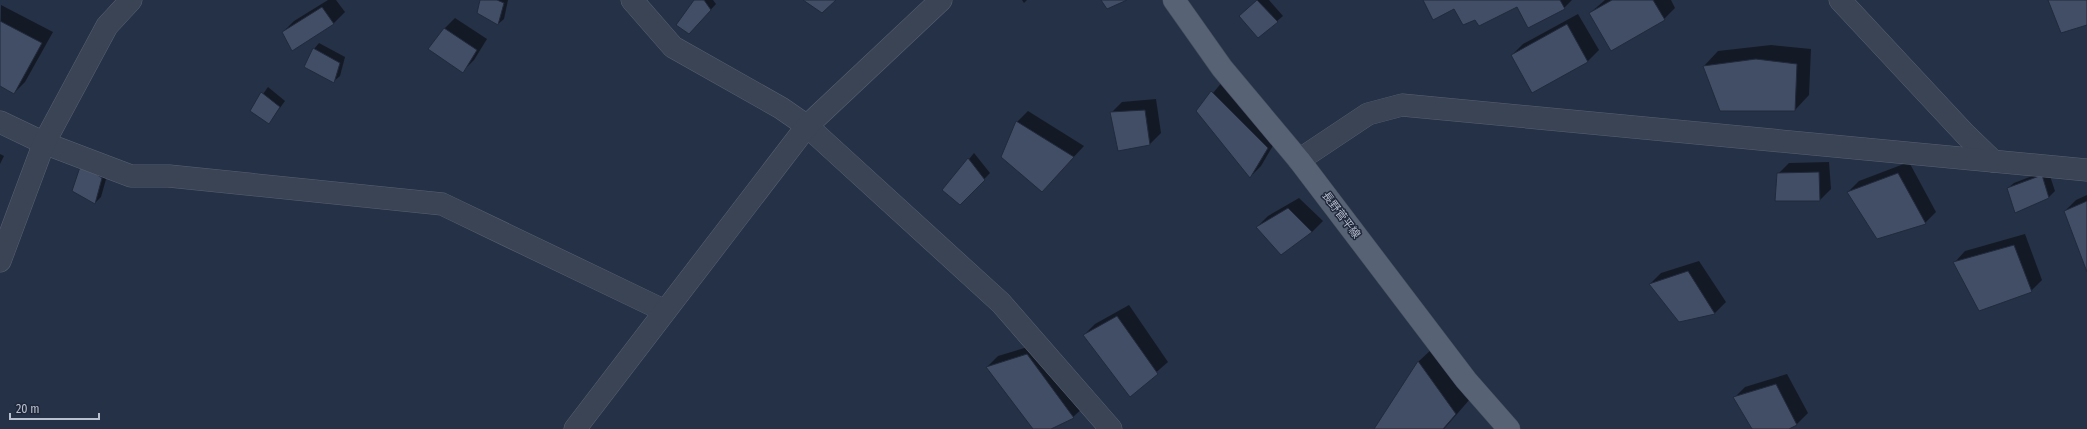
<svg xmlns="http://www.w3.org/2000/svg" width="2087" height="429" font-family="'Fira Sans Condensed','Noto Sans JP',sans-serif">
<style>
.shadow{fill:#0007}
.building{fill:#424e66;stroke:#212a3d}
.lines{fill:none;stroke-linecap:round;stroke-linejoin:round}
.minor-casing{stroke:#596172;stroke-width:23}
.major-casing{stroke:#444c5e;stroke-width:23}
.minor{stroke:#3a4455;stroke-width:22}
.major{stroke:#586275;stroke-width:22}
.labels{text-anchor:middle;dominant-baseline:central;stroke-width:3;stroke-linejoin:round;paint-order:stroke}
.street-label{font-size:11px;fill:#b8bfce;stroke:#1f283b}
</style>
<rect width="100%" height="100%" fill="#253146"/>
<g class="shadow">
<polygon points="328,0 336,0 345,12 334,23 293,50 283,32 294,21"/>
<polygon points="481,0 508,0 504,19 498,24"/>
<polygon points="696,0 713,0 716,4 695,27"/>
<polygon points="1022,0 1027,0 1024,3"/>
<polygon points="1258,0 1269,0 1283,16 1277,21 1246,10"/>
<polygon points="1424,0 1572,0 1564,8 1518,5 1476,18 1455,8"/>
<polygon points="1605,0 1671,0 1675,8 1664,19 1590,13"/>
<polygon points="1,5 53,32 25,82 14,93 0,85"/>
<polygon points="1578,14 1599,50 1588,61 1512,55 1523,44"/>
<polygon points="455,18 487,39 474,60 463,71 444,29"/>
<polygon points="319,43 345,57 340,76 334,81 314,49"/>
<polygon points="1771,45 1811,49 1809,95 1795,110 1704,66 1718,51"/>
<polygon points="1223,81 1278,137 1261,166 1250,177 1198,111"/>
<polygon points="268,87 285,101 269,123 251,111"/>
<polygon points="1156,99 1161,133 1150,144 1119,150 1111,113 1122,102"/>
<polygon points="1028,111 1084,146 1053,179 1002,157 1017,122"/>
<polygon points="974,153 990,173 960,204 944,190"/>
<polygon points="0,154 4,156 0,164"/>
<polygon points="1829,162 1831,189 1820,200 1778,174 1789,163"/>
<polygon points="1909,162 1936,212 1925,223 1848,192 1859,181"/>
<polygon points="82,165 108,172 101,197 95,203"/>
<polygon points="2048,170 2055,191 2049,197 2008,188 2014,183"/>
<polygon points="2087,195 2087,269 2065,211 2076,200"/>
<polygon points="1299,198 1323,221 1312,232 1281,254 1257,227 1268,216"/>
<polygon points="2025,234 2042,280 2031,291 1955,262 1965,251"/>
<polygon points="1699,261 1726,302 1715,313 1679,321 1650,284 1661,273"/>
<polygon points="1129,305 1168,362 1130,395 1084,335 1095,324"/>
<polygon points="1038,344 1084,407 1073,417 1048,429 1034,429 987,367 998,356"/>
<polygon points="1433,348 1470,399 1444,429 1375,429 1418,362"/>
<polygon points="1787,374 1808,413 1797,424 1787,429 1753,429 1734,398 1745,387"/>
</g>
<g class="building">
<polygon points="480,0 497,0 504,3 498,25 477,13"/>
<polygon points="694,0 704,0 711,10 689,34 676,25"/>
<polygon points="803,0 836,0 822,13"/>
<polygon points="1101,0 1127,0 1107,9"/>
<polygon points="1257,0 1278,22 1258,38 1239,16"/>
<polygon points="1423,0 1560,0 1565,9 1528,28 1517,7 1479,26 1475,20 1463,25 1454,9 1433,20"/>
<polygon points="1612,0 1653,0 1665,20 1611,51 1589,13"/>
<polygon points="2048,0 2087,0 2087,25 2061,33"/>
<polygon points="322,7 334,24 292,51 282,32"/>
<polygon points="0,21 42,43 14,94 0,86"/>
<polygon points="1567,24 1588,62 1532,93 1511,55"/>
<polygon points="444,28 477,50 463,73 428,49"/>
<polygon points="313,48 340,63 334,83 304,67"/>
<polygon points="1756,59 1797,64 1795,111 1720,111 1703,66"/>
<polygon points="1211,91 1268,148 1250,178 1196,111"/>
<polygon points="261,92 280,107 269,124 250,111"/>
<polygon points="1145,110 1150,145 1118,151 1110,112"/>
<polygon points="1016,121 1074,157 1042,192 1001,157"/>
<polygon points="968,158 985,180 960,205 942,190"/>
<polygon points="81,164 102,178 95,204 72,191"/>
<polygon points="1819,172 1820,201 1775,201 1777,173"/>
<polygon points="1898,173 1926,224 1877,239 1847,192"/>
<polygon points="2042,175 2049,198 2015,213 2007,188"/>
<polygon points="2087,201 2087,272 2064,211"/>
<polygon points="1288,208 1312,232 1281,255 1256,227"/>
<polygon points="2014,245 2032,292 1979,311 1953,262"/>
<polygon points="1688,271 1715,314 1679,322 1649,284"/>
<polygon points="1117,316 1158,374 1130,397 1083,335"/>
<polygon points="1027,354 1074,418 1051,429 1033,429 986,367"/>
<polygon points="1418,361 1456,414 1443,429 1374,429"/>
<polygon points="1776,384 1797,425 1789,429 1752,429 1733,397"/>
</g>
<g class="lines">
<defs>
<g id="minor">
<polyline points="632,0 673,47 781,108 807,126 1001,303 1111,429"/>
<polyline points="1840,0 1965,134 1993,161"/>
<polyline points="0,122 44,143 131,176 169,176 442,204 665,311"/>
<polyline points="1299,160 1368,114 1402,105 2087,170"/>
<polyline points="0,261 44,143 107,26 131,0"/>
<polyline points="575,429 807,126 941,0"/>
</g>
<polyline id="major" points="1174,0 1222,68 1299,160 1466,380 1509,429"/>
</defs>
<use href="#minor" class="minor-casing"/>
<use href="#major" class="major-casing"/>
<use href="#minor" class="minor"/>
<use href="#major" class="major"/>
</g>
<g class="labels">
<g class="street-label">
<text transform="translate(1341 215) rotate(53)">長野菅平線</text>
</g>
</g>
<path d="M10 413v6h89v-6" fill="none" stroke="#b8bfce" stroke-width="2"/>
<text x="16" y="413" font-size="12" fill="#b8bfce" stroke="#1f283b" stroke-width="3" paint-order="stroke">20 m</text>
</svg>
